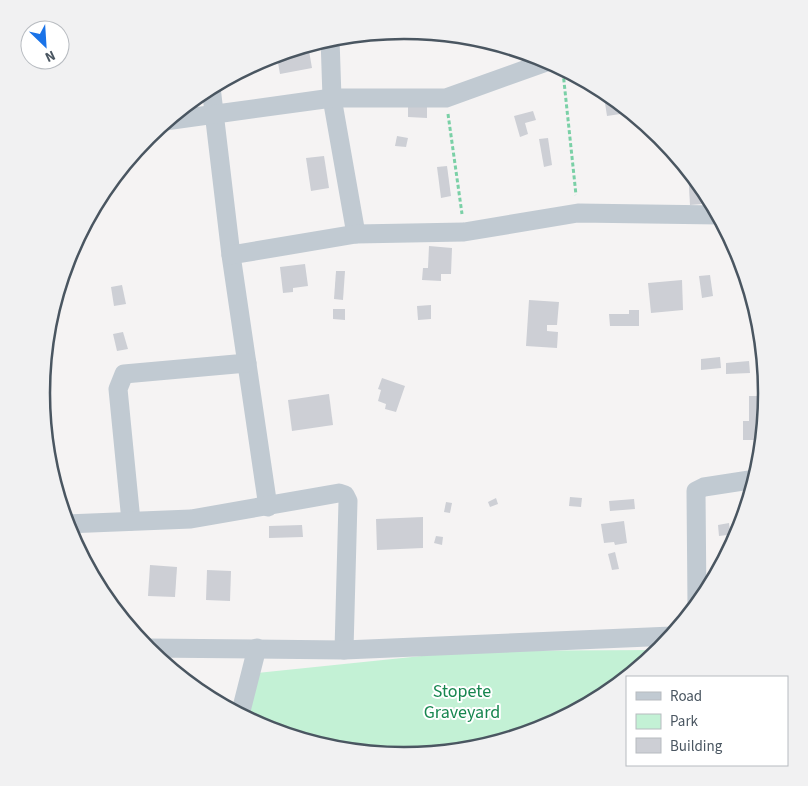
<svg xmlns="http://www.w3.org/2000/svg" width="808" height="786" font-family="'Source Sans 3',sans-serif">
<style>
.green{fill:#c3f1d5}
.building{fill:#cdcfd5}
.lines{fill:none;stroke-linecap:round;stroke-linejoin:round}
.path{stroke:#7ad0a6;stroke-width:3;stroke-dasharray:4 2.5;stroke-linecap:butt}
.street{stroke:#c1cad2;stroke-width:19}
.labels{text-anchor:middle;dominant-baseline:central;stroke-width:4;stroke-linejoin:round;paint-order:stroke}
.park-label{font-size:18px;fill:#17864f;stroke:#fff}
.rim{fill:none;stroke:#4a5661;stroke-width:2.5}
</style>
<rect width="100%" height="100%" fill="#f5f3f3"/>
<polygon class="green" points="661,650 605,695 543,728 475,749 404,756 333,749 265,728 247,719 257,673 470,651"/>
<g class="building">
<polygon points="308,45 312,68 280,74 277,57 283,56 282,52"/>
<polygon points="603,90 626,108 627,113 607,116"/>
<polygon points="408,106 427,107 427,118 408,117"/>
<polygon points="533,111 536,120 525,123 528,134 520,137 514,116"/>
<polygon points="397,136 408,138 406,147 395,146"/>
<polygon points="548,138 552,165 544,167 539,139"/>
<polygon points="324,156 329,188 311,191 306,158"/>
<polygon points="447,166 451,196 441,198 437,167"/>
<polygon points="688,169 701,185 702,204 690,205"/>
<polygon points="429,246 452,248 451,274 441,274 441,281 422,280 423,268 428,268"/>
<polygon points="305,264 308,286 293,288 293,292 283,293 280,267"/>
<polygon points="336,271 345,271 343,300 334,299"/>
<polygon points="710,275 713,296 702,298 699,276"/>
<polygon points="682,280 683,310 651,313 648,283"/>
<polygon points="122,285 126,304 114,306 111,287"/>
<polygon points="529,300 559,302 557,325 547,325 547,331 558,332 557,348 526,346"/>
<polygon points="431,305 431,319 418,320 417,306"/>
<polygon points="333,309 345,309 345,320 333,319"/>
<polygon points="629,310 639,310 639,326 610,326 609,314 629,314"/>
<polygon points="123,332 128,349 117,351 113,334"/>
<polygon points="720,357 721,368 701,370 701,359"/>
<polygon points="749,361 750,373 726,374 726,363"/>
<polygon points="382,378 405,386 396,412 385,409 386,404 378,401 381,390 378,389"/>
<polygon points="329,394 333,425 292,431 288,400"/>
<polygon points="749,396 767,396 762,440 743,440 743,421 749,421"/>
<polygon points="570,497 582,498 581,507 569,506"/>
<polygon points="496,498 498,504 490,507 488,502"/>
<polygon points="634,499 635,509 610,511 609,501"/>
<polygon points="446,502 452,503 450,513 444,512"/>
<polygon points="745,515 741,528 739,516"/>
<polygon points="423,517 423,548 377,550 376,519"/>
<polygon points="624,521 627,543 615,545 614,542 604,543 601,524"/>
<polygon points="729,523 730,531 740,529 729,552 727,535 719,536 718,525"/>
<polygon points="302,525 303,537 269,538 269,526"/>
<polygon points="436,536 443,537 442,545 434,543"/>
<polygon points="615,552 619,569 612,570 608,554"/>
<polygon points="150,565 177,567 175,597 148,596"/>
<polygon points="207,570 231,571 230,601 206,600"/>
</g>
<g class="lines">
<g class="path">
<polyline points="563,72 576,195"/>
<polyline points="448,114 462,214"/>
</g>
<g class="street">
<polyline points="330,38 332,98 356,234"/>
<polyline points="211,87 231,255 268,507"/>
<polyline points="165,121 332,98 446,98 549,61"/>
<polyline points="231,255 356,234 464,232 578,213 719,215"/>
<polyline points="131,521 118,389 124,374 247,363"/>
<polyline points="66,524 191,519 339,493 345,495 348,501 344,650"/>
<polyline points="697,605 696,491 704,487 756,479"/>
<polyline points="146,648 344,650 672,636"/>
<polyline points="240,715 257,648"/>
</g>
</g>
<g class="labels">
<g class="park-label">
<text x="462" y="691">Stopete<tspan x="462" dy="21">Graveyard</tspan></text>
</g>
</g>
<path d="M0 0H808V786H0ZM50 393a354 354 0 1 1 708 0a354 354 0 1 1-708 0Z" fill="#f1f1f2" fill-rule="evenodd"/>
<path class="rim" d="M50 393a354 354 0 1 1 708 0a354 354 0 1 1-708 0Z"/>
<rect x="626" y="676" width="162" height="90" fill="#ffffff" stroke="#b7bbc0"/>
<rect x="636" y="692" width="25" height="8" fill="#c1cad2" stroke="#b7bbc0"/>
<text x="670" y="701" font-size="15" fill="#4a5661">Road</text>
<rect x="636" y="714" width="25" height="15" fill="#c3f1d5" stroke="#b7bbc0"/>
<text x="670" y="726" font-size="15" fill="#4a5661">Park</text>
<rect x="636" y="738" width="25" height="15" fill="#cdcfd5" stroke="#b7bbc0"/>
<text x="670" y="751" font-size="15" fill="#4a5661">Building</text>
<g transform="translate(45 45) rotate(155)"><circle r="24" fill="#ffffff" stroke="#b7bbc0"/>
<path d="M0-4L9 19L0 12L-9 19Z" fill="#1a73e8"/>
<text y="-8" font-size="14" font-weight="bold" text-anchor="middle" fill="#4a5661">N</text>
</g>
</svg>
